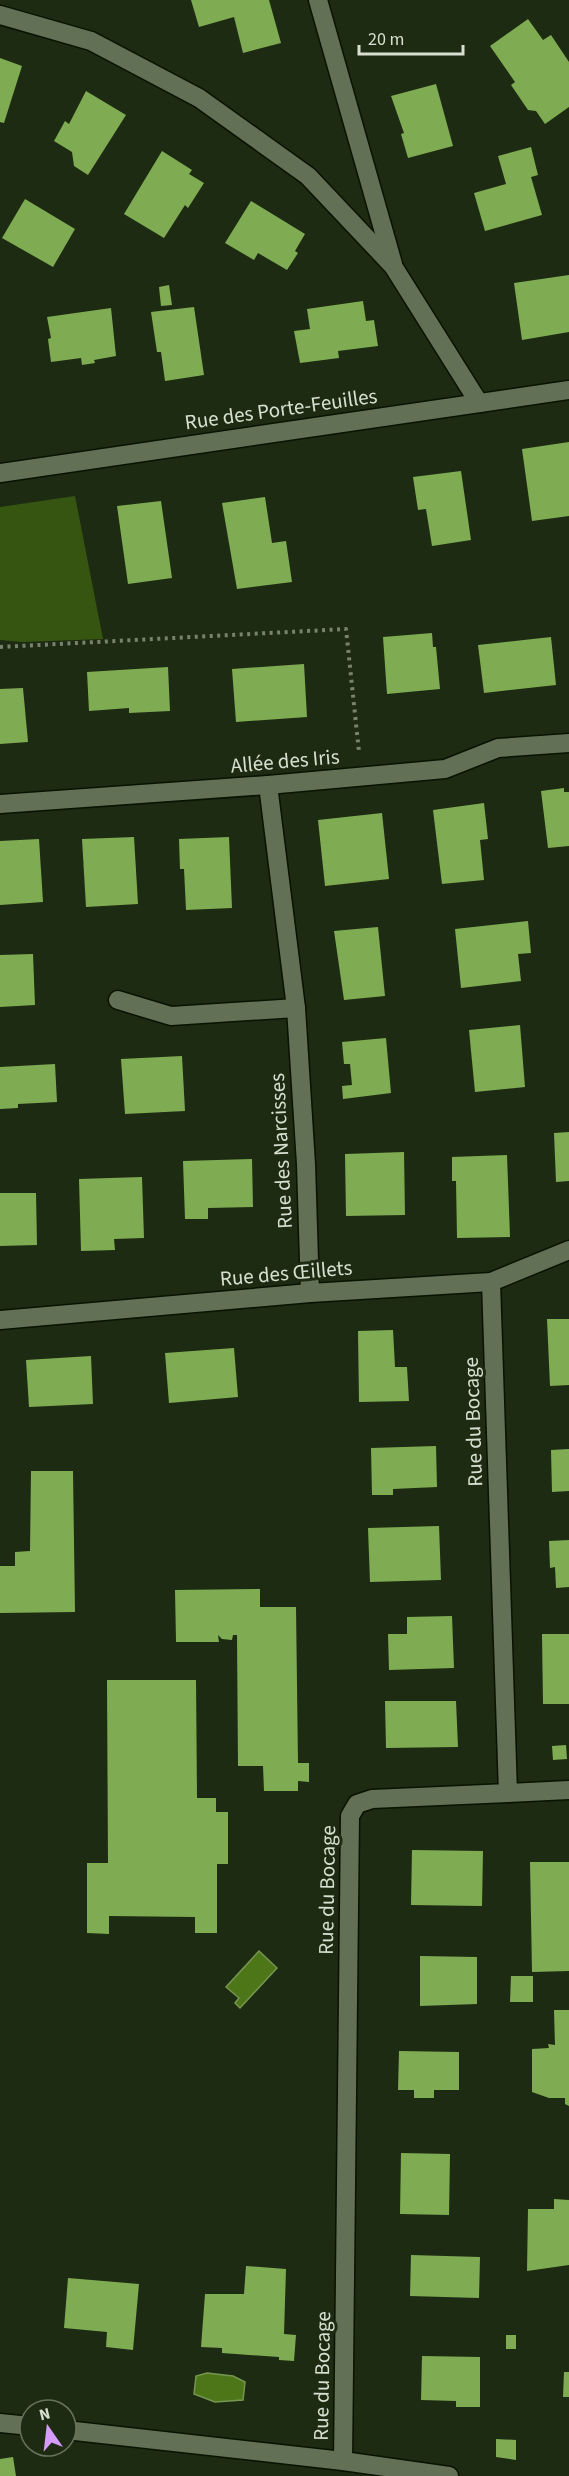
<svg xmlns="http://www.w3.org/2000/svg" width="569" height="2476" font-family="'Source Sans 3',sans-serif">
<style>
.green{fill:#365511}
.water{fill:#4d7619;stroke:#769650;stroke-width:1.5}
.building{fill:#7fac53}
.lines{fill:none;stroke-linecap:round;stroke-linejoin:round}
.street-casing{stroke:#081300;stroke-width:21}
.path{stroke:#78836f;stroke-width:4;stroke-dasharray:3 4.5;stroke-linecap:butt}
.street{stroke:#627055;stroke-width:18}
.labels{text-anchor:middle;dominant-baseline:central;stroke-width:6;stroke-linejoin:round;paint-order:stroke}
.street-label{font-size:21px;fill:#d7e0d0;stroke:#1e2b13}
</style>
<rect width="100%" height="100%" fill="#1e2b13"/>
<polygon class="green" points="75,496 103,639 22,642 0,640 0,507"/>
<g class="water">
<polygon points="259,1951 277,1968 240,2008 235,2003 239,1998 226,1987"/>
<polygon points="207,2373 233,2376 245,2382 243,2400 215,2402 194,2394 196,2376"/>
</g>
<g class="building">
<polygon points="191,0 269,0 281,43 243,53 234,17 199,27"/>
<polygon points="528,19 543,40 551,35 569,62 569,107 545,124 536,111 528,110 511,85 515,82 490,46"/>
<polygon points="0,58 22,66 4,123 0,122"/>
<polygon points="436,84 453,146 408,158 401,134 404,133 391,96"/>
<polygon points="86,91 126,115 88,175 74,166 72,152 54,141 65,121 69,124"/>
<polygon points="531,147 538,175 531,177 542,215 485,231 474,193 506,184 498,156"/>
<polygon points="162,151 192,170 189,174 204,183 188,208 185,205 164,238 124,214"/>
<polygon points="25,199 75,229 53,267 2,238"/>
<polygon points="251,201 305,234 295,251 298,253 287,270 258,253 254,260 225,243"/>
<polygon points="569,275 569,332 522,340 514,283"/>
<polygon points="169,285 172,305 161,306 159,287"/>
<polygon points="363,301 366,321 374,320 378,346 338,351 339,358 300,363 294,331 310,329 307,309"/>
<polygon points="194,307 204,375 165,381 161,352 157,352 151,312"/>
<polygon points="111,308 116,356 94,360 95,363 82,365 81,358 51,362 48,339 51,338 47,317"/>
<polygon points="569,442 569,516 532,521 522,449"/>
<polygon points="461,471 471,540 432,546 426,509 418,510 413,477"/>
<polygon points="265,497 272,543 286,541 292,582 237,589 222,503"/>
<polygon points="161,501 172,578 128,584 117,506"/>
<polygon points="432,633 433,647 436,647 440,689 387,694 383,637"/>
<polygon points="551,637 556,685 484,693 478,645"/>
<polygon points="304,664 307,717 236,722 232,669"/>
<polygon points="168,667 170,711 129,713 129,708 89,711 87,672"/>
<polygon points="23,688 28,742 0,744 0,689"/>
<polygon points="564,788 564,792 569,792 569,846 548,848 541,791"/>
<polygon points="484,803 488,839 480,840 484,880 442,884 433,810"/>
<polygon points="382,813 389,879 325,886 318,820"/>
<polygon points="134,837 138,904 86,907 82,839"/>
<polygon points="229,837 232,908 186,910 184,869 180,869 179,839"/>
<polygon points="39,839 43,902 0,905 0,841"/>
<polygon points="528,921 531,953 518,954 521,981 461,988 455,929"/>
<polygon points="378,927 385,996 344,1000 334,931"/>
<polygon points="33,954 35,1005 0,1007 0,955"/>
<polygon points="520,1025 525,1087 475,1092 469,1030"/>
<polygon points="386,1038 391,1093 343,1099 342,1086 352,1085 350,1064 344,1064 342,1042"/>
<polygon points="182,1056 185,1111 125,1114 121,1059"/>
<polygon points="55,1064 57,1102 18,1104 18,1108 0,1109 0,1067"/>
<polygon points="569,1132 569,1181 556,1182 554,1133"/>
<polygon points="404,1152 405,1215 346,1216 345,1154"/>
<polygon points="507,1155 510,1237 457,1238 456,1181 452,1181 452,1157"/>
<polygon points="252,1159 253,1207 208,1208 208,1219 185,1219 183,1161"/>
<polygon points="142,1177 144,1238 114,1239 115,1250 81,1251 79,1179"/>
<polygon points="0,1193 36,1193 37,1245 0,1246"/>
<polygon points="547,1319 569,1319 569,1385 550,1386"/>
<polygon points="393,1330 395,1367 407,1367 409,1401 359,1402 358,1331"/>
<polygon points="234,1348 238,1397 169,1403 165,1353"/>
<polygon points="91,1356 93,1404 29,1407 26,1360"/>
<polygon points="436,1446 437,1487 393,1489 393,1495 372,1495 371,1448"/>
<polygon points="569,1449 569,1491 552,1492 551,1450"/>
<polygon points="31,1471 73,1471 75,1612 0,1613 0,1566 15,1566 15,1552 30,1551"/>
<polygon points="439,1526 441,1580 370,1582 368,1528"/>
<polygon points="569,1540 569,1587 556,1588 555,1567 550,1568 549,1541"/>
<polygon points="260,1589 260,1607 296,1607 298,1763 309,1763 309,1782 298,1781 298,1791 264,1791 263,1766 238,1766 237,1635 233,1635 232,1640 222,1639 218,1635 219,1642 176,1642 175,1590"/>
<polygon points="452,1616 454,1668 389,1670 388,1634 407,1634 407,1617"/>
<polygon points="542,1634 569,1634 569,1704 543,1704"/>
<polygon points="107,1680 196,1680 197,1798 216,1798 216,1812 228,1812 228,1864 217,1864 217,1933 195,1933 195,1917 109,1916 109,1934 87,1933 87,1863 108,1863"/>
<polygon points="385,1701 456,1701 458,1747 386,1748"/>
<polygon points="566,1745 567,1759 553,1760 552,1746"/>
<polygon points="412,1850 483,1851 482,1906 411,1905"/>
<polygon points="530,1862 569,1862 569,1971 532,1972"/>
<polygon points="420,1956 477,1957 477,2004 420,2006"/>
<polygon points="511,1976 533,1976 533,2002 510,2002"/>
<polygon points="554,2010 569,2010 569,2106 565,2104 565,2098 549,2098 532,2092 532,2049 549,2048 548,2044 555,2045"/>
<polygon points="399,2051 459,2052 459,2090 434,2090 434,2098 414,2098 414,2090 398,2090"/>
<polygon points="401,2153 450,2154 449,2215 400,2214"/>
<polygon points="554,2199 569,2200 569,2265 527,2271 528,2209 554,2209"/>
<polygon points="411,2255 480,2257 479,2298 410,2296"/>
<polygon points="246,2266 286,2269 284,2334 296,2335 294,2361 279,2360 279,2357 222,2353 222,2348 201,2347 205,2294 244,2294"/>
<polygon points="68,2278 139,2284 133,2350 106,2347 107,2332 64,2328"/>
<rect x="506" y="2335" width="10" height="14"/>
<polygon points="422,2356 480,2357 480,2407 456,2407 456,2401 421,2400"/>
<polygon points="564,2372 569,2372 569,2397 563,2397"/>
<polygon points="496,2439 516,2440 516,2460 496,2457"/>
<polygon points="13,2457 16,2476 0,2476 0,2459"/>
</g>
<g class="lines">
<defs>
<g id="street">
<polyline points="318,0 393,264"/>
<polyline points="0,15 91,41 199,98 308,176 393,266 479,403"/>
<polyline points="0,473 569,390"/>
<polyline points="268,785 296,1008 306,1164 310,1293"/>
<polyline points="0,804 268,785 445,769 498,748 569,743"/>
<polyline points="118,1000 171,1016 296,1008"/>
<polyline points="0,1320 310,1293 491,1282 569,1250"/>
<polyline points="508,1793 569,1790"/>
<polyline points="0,2423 30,2426"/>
<polyline points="66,2430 343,2461 449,2476"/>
<polyline points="343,2461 350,1816 357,1804 372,1799 508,1793 491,1282"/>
</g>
</defs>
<use href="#street" class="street-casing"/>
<polyline class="path" points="0,647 346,629 359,752"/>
<use href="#street" class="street"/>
</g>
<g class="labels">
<g class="street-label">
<text transform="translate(281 409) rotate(-8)">Rue des Porte-Feuilles</text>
<text transform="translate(285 761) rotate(-5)">Allée des Iris</text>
<text transform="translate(281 1151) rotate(-93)">Rue des Narcisses</text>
<text transform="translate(286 1273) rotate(-5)">Rue des Œillets</text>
<text transform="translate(473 1422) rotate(-92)">Rue du Bocage</text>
<text transform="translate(327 1890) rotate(-89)">Rue du Bocage</text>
<text transform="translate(322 2376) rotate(-89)">Rue du Bocage</text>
</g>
</g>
<g transform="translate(48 2428) rotate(346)"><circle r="28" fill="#1e2b13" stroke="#68735f" stroke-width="1.5"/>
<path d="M0-4.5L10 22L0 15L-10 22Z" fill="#d59cfb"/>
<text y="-9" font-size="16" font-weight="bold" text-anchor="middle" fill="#d7e0d0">N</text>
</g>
<path d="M359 45v9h104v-9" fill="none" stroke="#d7e0d0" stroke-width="3"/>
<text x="368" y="45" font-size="18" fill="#d7e0d0" stroke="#1e2b13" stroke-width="4.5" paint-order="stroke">20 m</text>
</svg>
